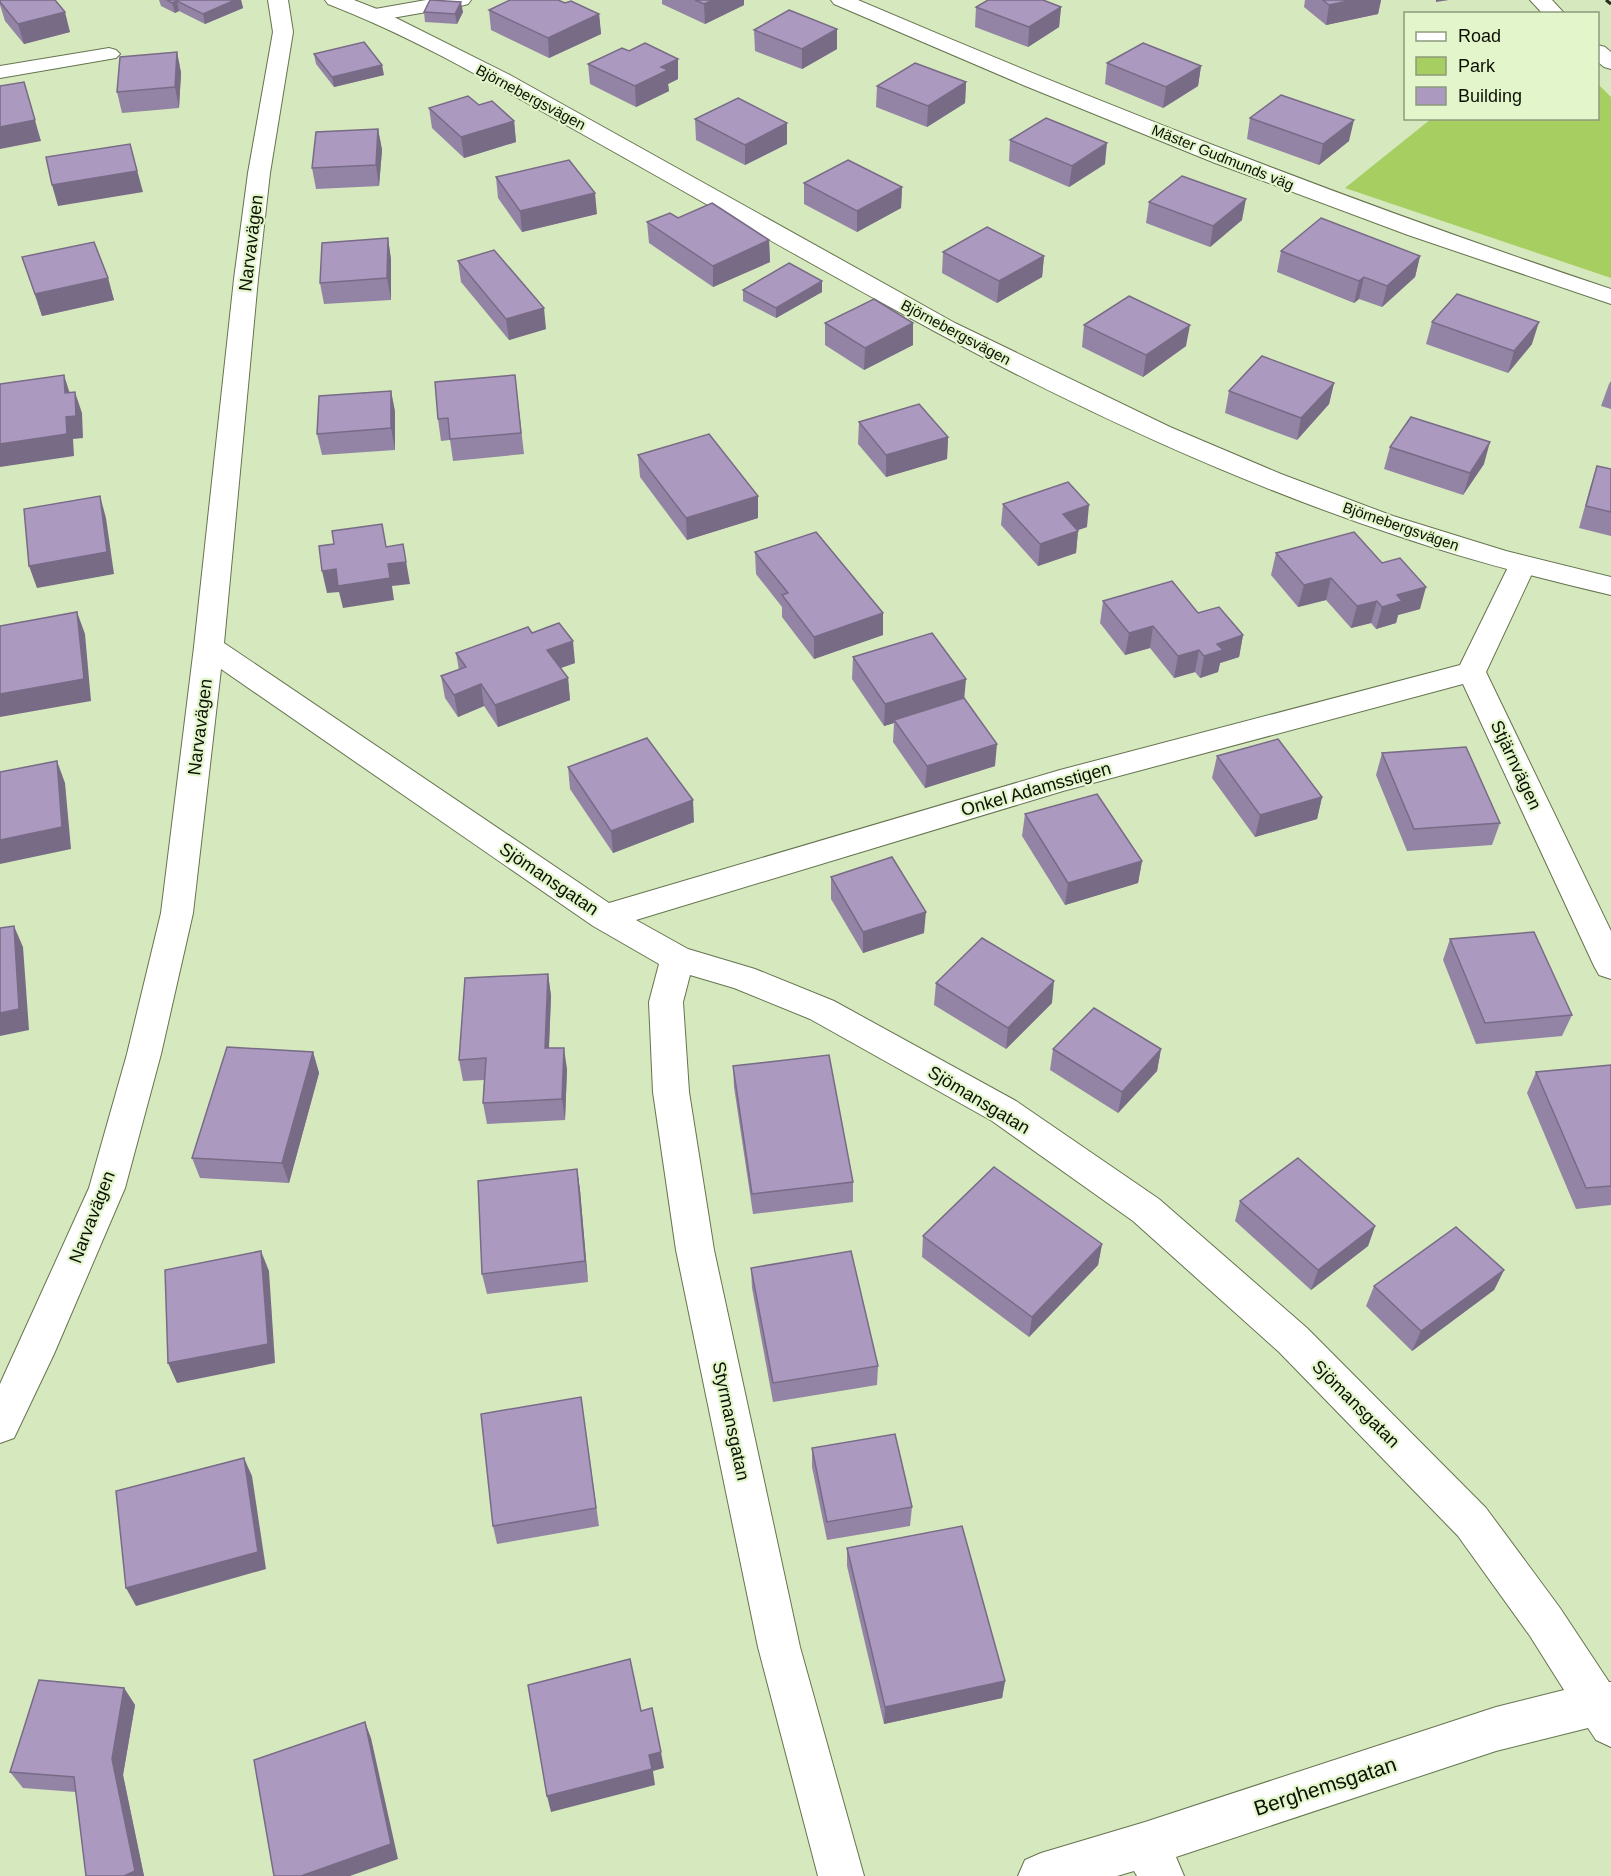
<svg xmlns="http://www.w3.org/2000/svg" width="1611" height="1876" font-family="Helvetica,sans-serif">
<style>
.green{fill:#a6ce61}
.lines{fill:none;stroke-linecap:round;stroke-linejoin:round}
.street-casing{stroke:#65744e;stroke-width:2}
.secondary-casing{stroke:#65744e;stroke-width:2}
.street{fill:#fff;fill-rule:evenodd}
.secondary{fill:#fff;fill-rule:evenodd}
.rail{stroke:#242b1a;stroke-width:3;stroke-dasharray:8 4.5;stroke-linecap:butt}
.wall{fill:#9384a5}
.shaded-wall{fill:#786b86}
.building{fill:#ab99c0;stroke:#786b86;stroke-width:1.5}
.labels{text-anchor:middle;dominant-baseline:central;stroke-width:4.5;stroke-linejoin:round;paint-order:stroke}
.far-street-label{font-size:15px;fill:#0c1104;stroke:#e3f5cb}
.street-label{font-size:18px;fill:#0c1104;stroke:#e3f5cb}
.near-street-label{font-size:21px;fill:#0c1104;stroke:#e3f5cb}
</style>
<rect width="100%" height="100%" fill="#d6e8be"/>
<polygon class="green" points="1598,86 1600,86 1611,97 1611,278 1345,188 1431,119 1598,118"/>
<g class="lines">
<defs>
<g id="street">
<polygon points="268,0 288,0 293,32 270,173 258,279 224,643 609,903 1060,770 1460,665 1512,559 1522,556 1532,559 1536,565 1486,672 1611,931 1611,979 1599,975 1594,966 1463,684 1063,791 636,920 688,949 755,969 834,1001 1016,1101 1159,1199 1307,1328 1486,1508 1560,1608 1609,1682 1611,1682 1611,1747 1596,1740 1588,1728 1496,1751 1176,1857 1184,1876 1137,1876 1134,1871 1117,1876 1018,1876 1025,1860 1041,1853 1145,1822 1496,1707 1564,1690 1530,1636 1458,1536 1279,1352 1133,1221 992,1121 810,1019 734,988 690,975 683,1002 689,1092 714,1250 800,1647 864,1876 818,1876 758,1647 676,1250 653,1092 649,1002 659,964 593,926 221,669 193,913 161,1054 125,1188 54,1354 14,1438 0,1443 0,1384 89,1188 127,1054 161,913 194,647 234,279 248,173 273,32"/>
<polygon points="426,0 471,0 468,4 461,6 375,21 368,19 365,15 368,11 375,9"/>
<path d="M831,0H858C1106,106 1356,204 1611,289V304L1408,235L1215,163L1023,85L834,4Z"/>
<polygon points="109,48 116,50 120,54 116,58 0,78 0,66"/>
</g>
<g id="secondary">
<path d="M325,0H354L382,11L510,75L955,323L1170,427L1281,474L1393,516L1506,551L1611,577V595C1539,578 1468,560 1398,536C1243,485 1080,410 936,332C815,267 695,197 575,130C495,85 414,37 328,4Z"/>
<polygon points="1530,0 1552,0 1565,14 1543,14"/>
<polygon points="1598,45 1605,47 1611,52 1611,69 1604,67 1598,62"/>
</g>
</defs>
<use href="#street" class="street-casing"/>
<use href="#secondary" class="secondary-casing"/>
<use href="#street" class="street"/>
<use href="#secondary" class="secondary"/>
<polyline class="rail" points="1606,0 1611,4"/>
</g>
<g class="wall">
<polygon points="0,0 70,32 24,44 5,21 0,5"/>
<polygon points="159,0 241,0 243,8 205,24 179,11 175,13 161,6"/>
<polygon points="662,0 744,0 744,5 705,24 662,4"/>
<polygon points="1305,0 1381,0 1378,14 1326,25 1304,7"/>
<polygon points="565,3 599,14 601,34 549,58 491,30 489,10"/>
<polygon points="976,7 1061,7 1059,27 1028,47 975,27"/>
<polygon points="424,12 463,12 457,24 425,22"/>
<polygon points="837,29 837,49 802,69 755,51 754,30"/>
<polygon points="177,52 181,73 179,108 122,113 117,92"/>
<polygon points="314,54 384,75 334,87 316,64"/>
<polygon points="1107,63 1201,66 1198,86 1163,108 1105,84"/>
<polygon points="588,64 678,79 668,84 669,91 636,107 590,84"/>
<polygon points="966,82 965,103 927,127 876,107 877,86"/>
<polygon points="479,105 514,121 516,142 464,158 432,128 429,108"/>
<polygon points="1250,118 1349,141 1319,165 1247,139"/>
<polygon points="695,119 787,123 787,144 745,165 696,140"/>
<polygon points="378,129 382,150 379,186 316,189 312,168"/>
<polygon points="1010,140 1105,164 1069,187 1009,161"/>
<polygon points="496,177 597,214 522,232 498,198"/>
<polygon points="804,183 902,187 901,208 857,232 804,204"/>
<polygon points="1149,202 1242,220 1210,247 1146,223"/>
<polygon points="678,218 769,240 770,262 713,287 649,243 647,222"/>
<polygon points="388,238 391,260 391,300 324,304 320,283"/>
<polygon points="1281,251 1420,256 1415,277 1382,307 1359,299 1354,303 1277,272"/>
<polygon points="943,252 1044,256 1042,277 997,303 942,273"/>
<polygon points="22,257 108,278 114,300 42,316"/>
<polygon points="458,261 546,329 509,340 461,282"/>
<polygon points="743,290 822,292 776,318 743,301"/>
<polygon points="1432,322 1532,344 1508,373 1426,344"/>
<polygon points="825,323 913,345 864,370 825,345"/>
<polygon points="1084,325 1186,346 1143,377 1082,347"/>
<polygon points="515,375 524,454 453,461 450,440 441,441 438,419"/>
<polygon points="1611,381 1611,409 1601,406 1609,384"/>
<polygon points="1334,383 1329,404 1297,440 1225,413 1229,391"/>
<polygon points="391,391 395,412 395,450 322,455 317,434"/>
<polygon points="859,422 948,437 947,459 886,477 858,444"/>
<polygon points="1390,447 1484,464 1463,495 1384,469"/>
<polygon points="638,455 758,518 687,540 640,477"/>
<polygon points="1597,466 1611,469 1611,536 1579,528 1590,488"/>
<polygon points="1003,504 1087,527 1078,530 1076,553 1038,566 1001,525"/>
<polygon points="755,552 883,635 814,659 782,617 782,607 756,574"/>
<polygon points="1276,553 1420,609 1398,615 1396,623 1376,629 1371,623 1351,628 1326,600 1298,607 1271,575"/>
<polygon points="1103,601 1198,613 1243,635 1239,657 1220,663 1218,672 1200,678 1195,672 1174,678 1150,648 1125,655 1100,623"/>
<polygon points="532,633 575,663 560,668 568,678 570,700 498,727 484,706 458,717 445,698 441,676 459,670 456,653"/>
<polygon points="853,657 964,699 995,766 925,788 893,742 894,723 884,726 852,679"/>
<polygon points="1382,753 1500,823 1492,845 1407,851 1376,775"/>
<polygon points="1217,756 1322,797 1317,819 1255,837 1212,778"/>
<polygon points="568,767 694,822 613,853 570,789"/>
<polygon points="1025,814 1142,861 1138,883 1065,905 1022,836"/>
<polygon points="831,877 924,933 863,953 831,899"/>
<polygon points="1450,939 1572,1015 1562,1036 1476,1044 1443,960"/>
<polygon points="548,974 551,996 549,1048 567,1069 565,1120 487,1124 483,1103 484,1080 463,1081 459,1060"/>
<polygon points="936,983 1052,1003 1006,1049 934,1005"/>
<polygon points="1053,1049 1161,1049 1157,1071 1118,1113 1050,1070"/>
<polygon points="313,1052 319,1073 289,1183 200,1178 192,1158"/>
<polygon points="1611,1065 1611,1205 1576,1209 1527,1093 1536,1072"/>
<polygon points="733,1066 853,1182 853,1202 753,1214 734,1087"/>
<polygon points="577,1169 580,1190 588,1282 487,1294 482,1274"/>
<polygon points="1240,1201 1375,1226 1368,1246 1311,1290 1235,1221"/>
<polygon points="923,1236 1102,1244 1098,1265 1029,1337 922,1257"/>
<polygon points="751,1268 878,1366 877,1385 773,1402 752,1288"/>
<polygon points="1504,1270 1494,1290 1412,1351 1366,1306 1374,1286"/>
<polygon points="581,1397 599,1526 497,1544 493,1526"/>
<polygon points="812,1448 912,1507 910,1526 827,1540 812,1467"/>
<polygon points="847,1548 1005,1681 1002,1698 884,1724 847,1566"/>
<polygon points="124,1688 135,1705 123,1775 144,1876 86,1876 76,1792 23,1788 10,1772"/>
</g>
<g class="shaded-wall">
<polygon points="235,0 241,0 243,8 205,24 203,14"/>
<polygon points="713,0 744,0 744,5 705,24 704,4"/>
<polygon points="1352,0 1381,0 1378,14 1326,25 1329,5"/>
<polygon points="1436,0 1449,0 1436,2"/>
<polygon points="177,1 179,11 175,13 172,3"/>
<polygon points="461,2 463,12 457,24 455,14"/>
<polygon points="1061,7 1059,27 1028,47 1029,27"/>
<polygon points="65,12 70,32 24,44 18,24"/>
<polygon points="599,14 601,34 549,58 548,38"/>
<polygon points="837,29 837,49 802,69 802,49"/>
<polygon points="177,52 181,73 179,108 175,87"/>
<polygon points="678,59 678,79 668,84 669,91 636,107 635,86 661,67"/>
<polygon points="382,65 384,75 334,87 332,77"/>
<polygon points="1201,66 1198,86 1163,108 1166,87"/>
<polygon points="966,82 965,103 927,127 928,106"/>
<polygon points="30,103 41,141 0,149 0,127"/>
<polygon points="1354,120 1349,141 1319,165 1323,144"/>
<polygon points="514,121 516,142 464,158 461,137"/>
<polygon points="787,123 787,144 745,165 745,145"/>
<polygon points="378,129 382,150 379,186 376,165"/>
<polygon points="1107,143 1105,164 1069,187 1072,166"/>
<polygon points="130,144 143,192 58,206 52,185"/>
<polygon points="902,187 901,208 857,232 857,211"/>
<polygon points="595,193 597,214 522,232 520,211"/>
<polygon points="1246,199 1242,220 1210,247 1213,226"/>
<polygon points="388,238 391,260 391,300 387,278"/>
<polygon points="769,240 770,262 713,287 713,266"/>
<polygon points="1044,256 1042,277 997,303 999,281"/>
<polygon points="1420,256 1415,277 1382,307 1387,286"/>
<polygon points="1364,277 1359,299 1354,303 1359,281"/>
<polygon points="108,278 114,300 42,316 35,294"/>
<polygon points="822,281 822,292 776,318 776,308"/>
<polygon points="544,308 546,329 509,340 506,319"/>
<polygon points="1539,322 1532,344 1508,373 1514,351"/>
<polygon points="913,323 913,345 864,370 865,348"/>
<polygon points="1190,325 1186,346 1143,377 1146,355"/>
<polygon points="64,375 71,397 65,393"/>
<polygon points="1334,383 1329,404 1297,440 1301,418"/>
<polygon points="391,391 395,412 395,450 391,428"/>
<polygon points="75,392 82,413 83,438 73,439 74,456 0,467 0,444 66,417"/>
<polygon points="948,437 947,459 886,477 886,455"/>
<polygon points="1490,442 1484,464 1463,495 1470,473"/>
<polygon points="100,496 106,518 114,574 37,588 29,566"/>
<polygon points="758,496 758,518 687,540 686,518"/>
<polygon points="1089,505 1087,527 1060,536 1063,514"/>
<polygon points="1078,531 1076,553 1038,566 1040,544"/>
<polygon points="403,544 410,584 392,586 394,600 343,608 339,592 327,593 322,571 389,564"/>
<polygon points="1331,578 1326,600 1298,607 1304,585"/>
<polygon points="1426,587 1420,609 1398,615 1396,623 1376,629 1382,607 1397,595"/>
<polygon points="1377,601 1371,623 1351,628 1357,606"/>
<polygon points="77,612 85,634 91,701 0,717 0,694"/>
<polygon points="883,613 883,635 814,659 814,637"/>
<polygon points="1153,626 1150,648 1125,655 1129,633"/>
<polygon points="1243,635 1239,657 1220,663 1218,672 1200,678 1204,656 1217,644"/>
<polygon points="573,641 575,663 550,672 547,650"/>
<polygon points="1199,650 1195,672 1174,678 1178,656"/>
<polygon points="568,678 570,700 498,727 495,705"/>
<polygon points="966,679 964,701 894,720 894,723 884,726 885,704"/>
<polygon points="481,684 484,706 458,717 454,695"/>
<polygon points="997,744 995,766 925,788 927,766"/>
<polygon points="57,761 65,783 71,849 0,864 0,840"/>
<polygon points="1322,797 1317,819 1255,837 1260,815"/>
<polygon points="693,800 694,822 613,853 611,831"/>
<polygon points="1142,861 1138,883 1065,905 1068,883"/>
<polygon points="926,912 924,933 863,953 863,932"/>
<polygon points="14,926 23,947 29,1030 0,1036 0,1013"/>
<polygon points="548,974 551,996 548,1069 545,1048"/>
<polygon points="1054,981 1052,1003 1006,1049 1008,1028"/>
<polygon points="564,1048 567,1069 565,1120 562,1099"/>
<polygon points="1161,1049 1157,1071 1118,1113 1122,1092"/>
<polygon points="313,1052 319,1073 289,1183 282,1163"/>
<polygon points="577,1169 580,1190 588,1282 585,1261"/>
<polygon points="1375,1226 1368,1246 1311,1290 1318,1270"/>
<polygon points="1102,1244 1098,1265 1029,1337 1032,1317"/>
<polygon points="261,1251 269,1271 275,1363 177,1383 168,1363"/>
<polygon points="1504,1270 1494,1290 1412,1351 1421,1331"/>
<polygon points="244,1458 252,1476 266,1569 136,1606 126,1588"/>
<polygon points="1005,1681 1002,1698 884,1724 885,1707"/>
<polygon points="124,1688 135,1705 123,1775 144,1876 124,1876 112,1759"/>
<polygon points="365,1722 371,1738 398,1859 350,1876 301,1876"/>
<polygon points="661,1752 664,1768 653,1771 655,1785 551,1812 547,1796 649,1755"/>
</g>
<g class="building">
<polygon points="0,0 55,0 65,12 18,24 0,2"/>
<polygon points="167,0 235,0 203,14 177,1 172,3"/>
<polygon points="430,0 431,0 461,2 455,14 424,12"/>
<polygon points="510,0 558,0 565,3 571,1 599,14 548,38 489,10"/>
<polygon points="695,0 713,0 704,4"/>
<polygon points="988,0 1043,0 1061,7 1029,27 976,7"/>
<polygon points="1323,0 1352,0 1329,5"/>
<polygon points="789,10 837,29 802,49 754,30"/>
<polygon points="364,42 382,65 332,77 314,54"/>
<polygon points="645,43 678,59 661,67 668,70 635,86 588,64 622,48 629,51"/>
<polygon points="1143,43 1201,66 1166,87 1107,63"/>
<polygon points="177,52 175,87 117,92 120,57"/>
<polygon points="915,63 966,82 928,106 877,86"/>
<polygon points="24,82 35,120 0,127 0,86"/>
<polygon points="1281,95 1354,120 1323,144 1250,118"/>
<polygon points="468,96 479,105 492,101 514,121 461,137 429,108"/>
<polygon points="738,98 787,123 745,145 695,119"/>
<polygon points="1046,118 1107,143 1072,166 1010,140"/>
<polygon points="378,129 376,165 312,168 316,132"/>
<polygon points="130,144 137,171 52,185 46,157"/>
<polygon points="569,160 595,193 520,211 496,177"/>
<polygon points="848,160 902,187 857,211 804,183"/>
<polygon points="1182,176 1246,199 1213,226 1149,202"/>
<polygon points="712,203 769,240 713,266 647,222 670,213 678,218"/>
<polygon points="1321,218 1420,256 1387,286 1364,277 1359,281 1281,251"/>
<polygon points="987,227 1044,256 999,281 943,252"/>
<polygon points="388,238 387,278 320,283 322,243"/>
<polygon points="94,242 108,278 35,294 22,257"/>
<polygon points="494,250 544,308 506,319 458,261"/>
<polygon points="789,263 822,281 776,308 743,290"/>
<polygon points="1457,294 1539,322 1514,351 1432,322"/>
<polygon points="1129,296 1190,325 1146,355 1084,325"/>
<polygon points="874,299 913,323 865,348 825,323"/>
<polygon points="1262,356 1334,383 1301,418 1229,391"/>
<polygon points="64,375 65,393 75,392 76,416 66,417 67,434 0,444 0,384"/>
<polygon points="515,375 521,433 450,439 448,418 438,419 435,382"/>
<polygon points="391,391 391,428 317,434 319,396"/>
<polygon points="919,404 948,437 886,455 859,422"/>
<polygon points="1411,417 1490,442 1470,473 1390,447"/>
<polygon points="709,434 758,496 686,518 638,455"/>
<polygon points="1597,466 1611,469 1611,512 1586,506"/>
<polygon points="1068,482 1089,505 1063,514 1078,531 1040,544 1003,504"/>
<polygon points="100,496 107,552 29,566 24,509"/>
<polygon points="382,524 386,547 403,544 406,562 388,564 390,578 338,586 336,569 322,571 319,546 334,544 332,531"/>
<polygon points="816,532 883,613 814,637 782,595 788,593 755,552"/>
<polygon points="1354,532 1382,563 1400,558 1426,587 1397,595 1402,601 1382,607 1377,601 1357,606 1331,578 1304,585 1276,553"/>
<polygon points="1172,581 1198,613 1219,607 1243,635 1217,644 1223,650 1204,656 1199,650 1178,656 1153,626 1129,633 1103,601"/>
<polygon points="77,612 84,679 0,694 0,626"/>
<polygon points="559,623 573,641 547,650 568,678 495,705 481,684 454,695 441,676 466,667 456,653 528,627 532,633"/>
<polygon points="932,633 966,679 885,704 853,657"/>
<polygon points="964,698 997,744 927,766 894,720"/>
<polygon points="647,738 693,800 611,831 568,767"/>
<polygon points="1278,739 1322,797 1260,815 1217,756"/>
<polygon points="1466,747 1500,823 1414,829 1382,753"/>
<polygon points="57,761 62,827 0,840 0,772"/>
<polygon points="1097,794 1142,861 1068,883 1025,814"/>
<polygon points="892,857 926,912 863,932 831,877"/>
<polygon points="14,926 19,1009 0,1013 0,928"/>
<polygon points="1534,932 1572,1015 1485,1023 1450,939"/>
<polygon points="982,938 1054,981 1008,1028 936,983"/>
<polygon points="548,974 545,1048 564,1048 562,1099 483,1103 486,1058 459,1060 465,978"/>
<polygon points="1094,1008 1161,1049 1122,1092 1053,1049"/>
<polygon points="227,1047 313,1052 282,1163 192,1158"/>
<polygon points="829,1055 853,1182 752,1194 733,1066"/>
<polygon points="1611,1065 1611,1186 1586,1188 1536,1072"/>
<polygon points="1298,1158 1375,1226 1318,1270 1240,1201"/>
<polygon points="994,1167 1102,1244 1032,1317 923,1236"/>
<polygon points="577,1169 585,1261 482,1274 478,1181"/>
<polygon points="1456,1227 1504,1270 1421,1331 1374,1286"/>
<polygon points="261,1251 268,1344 168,1363 165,1270"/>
<polygon points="851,1251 878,1366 773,1383 751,1268"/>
<polygon points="581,1397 596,1508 493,1526 481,1414"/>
<polygon points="895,1434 912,1507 827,1522 812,1448"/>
<polygon points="244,1458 258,1552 126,1588 116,1491"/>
<polygon points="962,1526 1005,1681 885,1707 847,1548"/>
<polygon points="630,1659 641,1711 652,1708 661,1752 649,1755 652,1769 547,1796 528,1685"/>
<polygon points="39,1680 124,1688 112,1759 135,1871 124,1876 86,1876 74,1777 10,1772"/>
<polygon points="365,1722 391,1844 301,1876 274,1876 254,1760"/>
</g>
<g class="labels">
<g class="far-street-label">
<text transform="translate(531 97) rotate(28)">Björnebergsvägen</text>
<text transform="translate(1223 157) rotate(22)">Mäster Gudmunds väg</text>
<text transform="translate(956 332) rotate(28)">Björnebergsvägen</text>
<text transform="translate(1401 526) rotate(19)">Björnebergsvägen</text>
</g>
<g class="street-label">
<text transform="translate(251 243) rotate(-83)">Narvavägen</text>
<text transform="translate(200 727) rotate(-83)">Narvavägen</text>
<text transform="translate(1516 765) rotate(65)">Stjärnvägen</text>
<text transform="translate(1036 789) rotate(-16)">Onkel Adamsstigen</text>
<text transform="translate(549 879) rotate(34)">Sjömansgatan</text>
<text transform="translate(979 1100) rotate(31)">Sjömansgatan</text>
<text transform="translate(92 1217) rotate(-69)">Narvavägen</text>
<text transform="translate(1356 1404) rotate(45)">Sjömansgatan</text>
<text transform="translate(731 1421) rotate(78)">Styrmansgatan</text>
</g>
<g class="near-street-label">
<text transform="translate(1325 1786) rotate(-18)">Berghemsgatan</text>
</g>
</g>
<rect x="1404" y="12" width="195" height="108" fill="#e3f5cb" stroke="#8d9a7b" stroke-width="1.5"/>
<rect x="1416" y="32" width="30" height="9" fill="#ffffff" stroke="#8d9a7b" stroke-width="1.5"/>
<text x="1458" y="42" font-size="18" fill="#0c1104">Road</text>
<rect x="1416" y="57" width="30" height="18" fill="#a6ce61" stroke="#8d9a7b" stroke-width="1.5"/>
<text x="1458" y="72" font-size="18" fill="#0c1104">Park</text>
<rect x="1416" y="87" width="30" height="18" fill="#ab99c0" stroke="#8d9a7b" stroke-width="1.5"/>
<text x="1458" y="102" font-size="18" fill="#0c1104">Building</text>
</svg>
